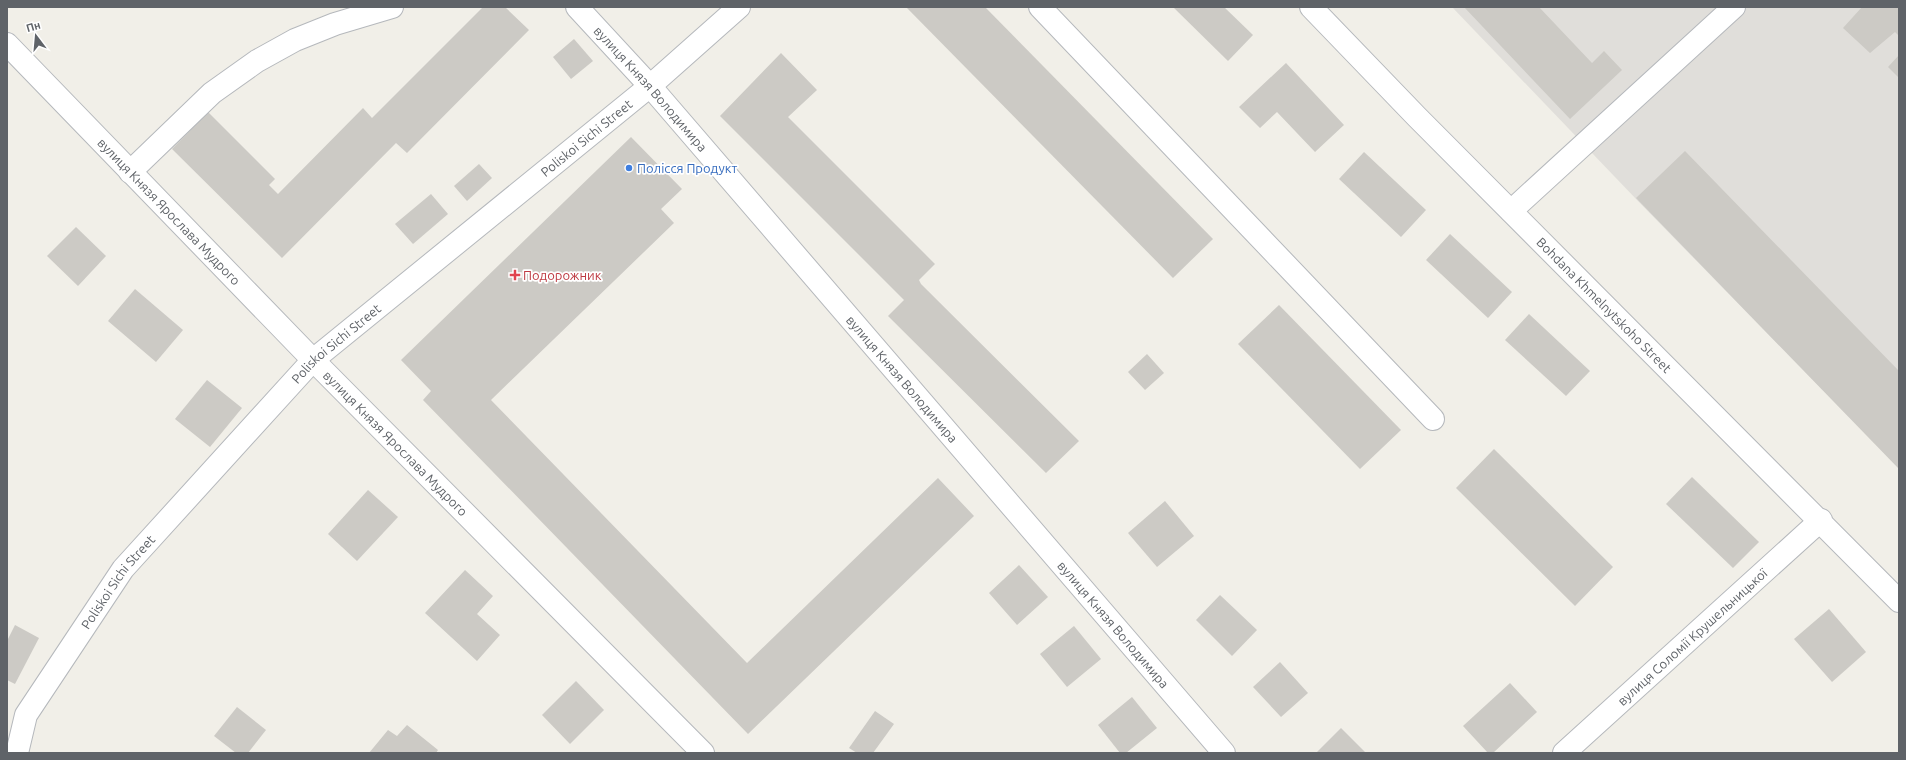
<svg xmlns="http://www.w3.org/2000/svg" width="1906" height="760" font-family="Ubuntu,sans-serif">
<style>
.industrial{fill:#e0deda}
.building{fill:#cccac5}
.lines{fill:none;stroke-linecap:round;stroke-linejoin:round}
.minor-casing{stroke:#b5b8bc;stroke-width:24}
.minor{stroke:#fff;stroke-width:22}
.shop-dot{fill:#3f7fe0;stroke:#fff;stroke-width:1.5}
.health-dot{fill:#e0444e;stroke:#fff;stroke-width:1.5}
.labels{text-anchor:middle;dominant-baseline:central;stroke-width:3.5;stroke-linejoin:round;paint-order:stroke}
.street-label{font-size:13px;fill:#5f6368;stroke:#fff}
.shop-label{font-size:13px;fill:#366cbe;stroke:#fff;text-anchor:start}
.health-label{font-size:13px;fill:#be3a42;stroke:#fff;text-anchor:start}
</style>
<rect width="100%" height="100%" fill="#f1efe8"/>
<polygon class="industrial" points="1452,7 1899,7 1899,468 1637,200"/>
<g class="building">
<polygon points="483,7 505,7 529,30 407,153 396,143 282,258 172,149 208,112 275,179 269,185 278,194 363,108 372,118"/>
<polygon points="906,7 985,7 1213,239 1173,278"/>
<polygon points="1173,7 1224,7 1253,35 1228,61"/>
<polygon points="1464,7 1539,7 1592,63 1604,51 1622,70 1570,119"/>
<polygon points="1862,7 1899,7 1899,36 1895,32 1870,53 1843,28"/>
<polygon points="574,39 593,61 571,79 553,57"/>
<polygon points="781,53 817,90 788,117 935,264 919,280 921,284 1079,441 1046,473 888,316 904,300 720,116"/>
<polygon points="1899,55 1899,78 1888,67"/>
<polygon points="1286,63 1344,125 1315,152 1277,112 1260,128 1239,107"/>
<polygon points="631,137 682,189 661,209 674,223 491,400 747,663 938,478 974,516 748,734 423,400 431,391 401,360"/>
<polygon points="1685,151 1899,371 1899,469 1636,198"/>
<polygon points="1364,152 1426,210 1401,237 1339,179"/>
<polygon points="479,164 492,178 467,201 454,186"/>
<polygon points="431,194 448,214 413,244 395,224"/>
<polygon points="76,227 106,256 78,286 47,256"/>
<polygon points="1450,234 1512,292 1488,318 1426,260"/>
<polygon points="135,289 183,330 156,362 108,321"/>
<polygon points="1279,305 1401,430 1360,469 1238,344"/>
<polygon points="1529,314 1590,371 1566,396 1505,340"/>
<polygon points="1147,354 1164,373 1145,390 1128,372"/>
<polygon points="207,380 242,408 210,447 175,419"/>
<polygon points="1494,449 1613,567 1575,606 1456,488"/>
<polygon points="1692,477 1759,542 1733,568 1666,504"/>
<polygon points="368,490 398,517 357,561 328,534"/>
<polygon points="1165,501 1194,536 1157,567 1128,533"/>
<polygon points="1019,565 1048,597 1017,625 989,593"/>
<polygon points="465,570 493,596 477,614 500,635 477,661 425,613"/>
<polygon points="1220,595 1257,630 1232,656 1196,620"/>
<polygon points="1829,609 1866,652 1832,682 1794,639"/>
<polygon points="15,625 39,638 15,684 7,680 7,641"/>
<polygon points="1074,626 1101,659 1067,687 1040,654"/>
<polygon points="1280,662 1308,693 1281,717 1253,687"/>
<polygon points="576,681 604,710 570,744 542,715"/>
<polygon points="1510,683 1537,712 1493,753 1488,753 1463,726"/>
<polygon points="1132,697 1157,728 1126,753 1120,753 1098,725"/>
<polygon points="237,707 266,730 248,753 236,753 214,736"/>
<polygon points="875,711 894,724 873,753 857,753 849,748"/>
<polygon points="407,725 438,750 436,753 369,753 388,730 397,736"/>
<polygon points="1341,728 1366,753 1316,753"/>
</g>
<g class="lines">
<defs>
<g id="minor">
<path id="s1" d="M577,7L650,86L1224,753"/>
<polyline points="1040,7 1433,419"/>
<path id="s2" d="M1311,7L1417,117L1899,601"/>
<path id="s3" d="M7,44L313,360L703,753"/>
<polyline points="130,172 212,93 257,61 295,40 335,24 392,7"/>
<polyline points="1511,211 1734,7"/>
<path id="s4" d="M17,753L26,715L123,569L313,360L650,86L739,7"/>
<path id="s5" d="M1564,753L1821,520"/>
</g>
</defs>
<use href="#minor" class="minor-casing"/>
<use href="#minor" class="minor"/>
</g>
<circle class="shop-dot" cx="629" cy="168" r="4"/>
<path class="health-dot" d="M513 269h4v4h4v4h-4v4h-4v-4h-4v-4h4z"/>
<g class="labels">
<g class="street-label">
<text stroke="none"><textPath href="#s1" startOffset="110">вулиця Князя Володимира</textPath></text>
<text stroke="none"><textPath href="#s4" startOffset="849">Poliskoi Sichi Street</textPath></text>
<text stroke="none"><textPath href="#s3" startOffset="233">вулиця Князя Ярослава Мудрого</textPath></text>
<text stroke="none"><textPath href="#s2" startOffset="418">Bohdana Khmelnytskoho Street</textPath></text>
<text stroke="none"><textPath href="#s4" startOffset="525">Poliskoi Sichi Street</textPath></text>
<text stroke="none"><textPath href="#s1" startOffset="494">вулиця Князя Володимира</textPath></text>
<text stroke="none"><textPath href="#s3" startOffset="557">вулиця Князя Ярослава Мудрого</textPath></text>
<text stroke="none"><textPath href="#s4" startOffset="201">Poliskoi Sichi Street</textPath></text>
<text stroke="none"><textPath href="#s1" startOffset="818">вулиця Князя Володимира</textPath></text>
<text stroke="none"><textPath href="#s5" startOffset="173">вулиця Соломії Крушельницької</textPath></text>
</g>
<g class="shop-label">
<text x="637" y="168">Полісся Продукт</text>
</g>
<g class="health-label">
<text x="523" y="275">Подорожник</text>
</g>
</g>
<rect width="1906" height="760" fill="none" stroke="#5f6368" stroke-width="16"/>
<g transform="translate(36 36) rotate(344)" stroke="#ffffff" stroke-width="3" paint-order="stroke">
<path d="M0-3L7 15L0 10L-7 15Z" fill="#5f6368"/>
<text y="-6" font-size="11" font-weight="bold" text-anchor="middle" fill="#5f6368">Пн</text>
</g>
</svg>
